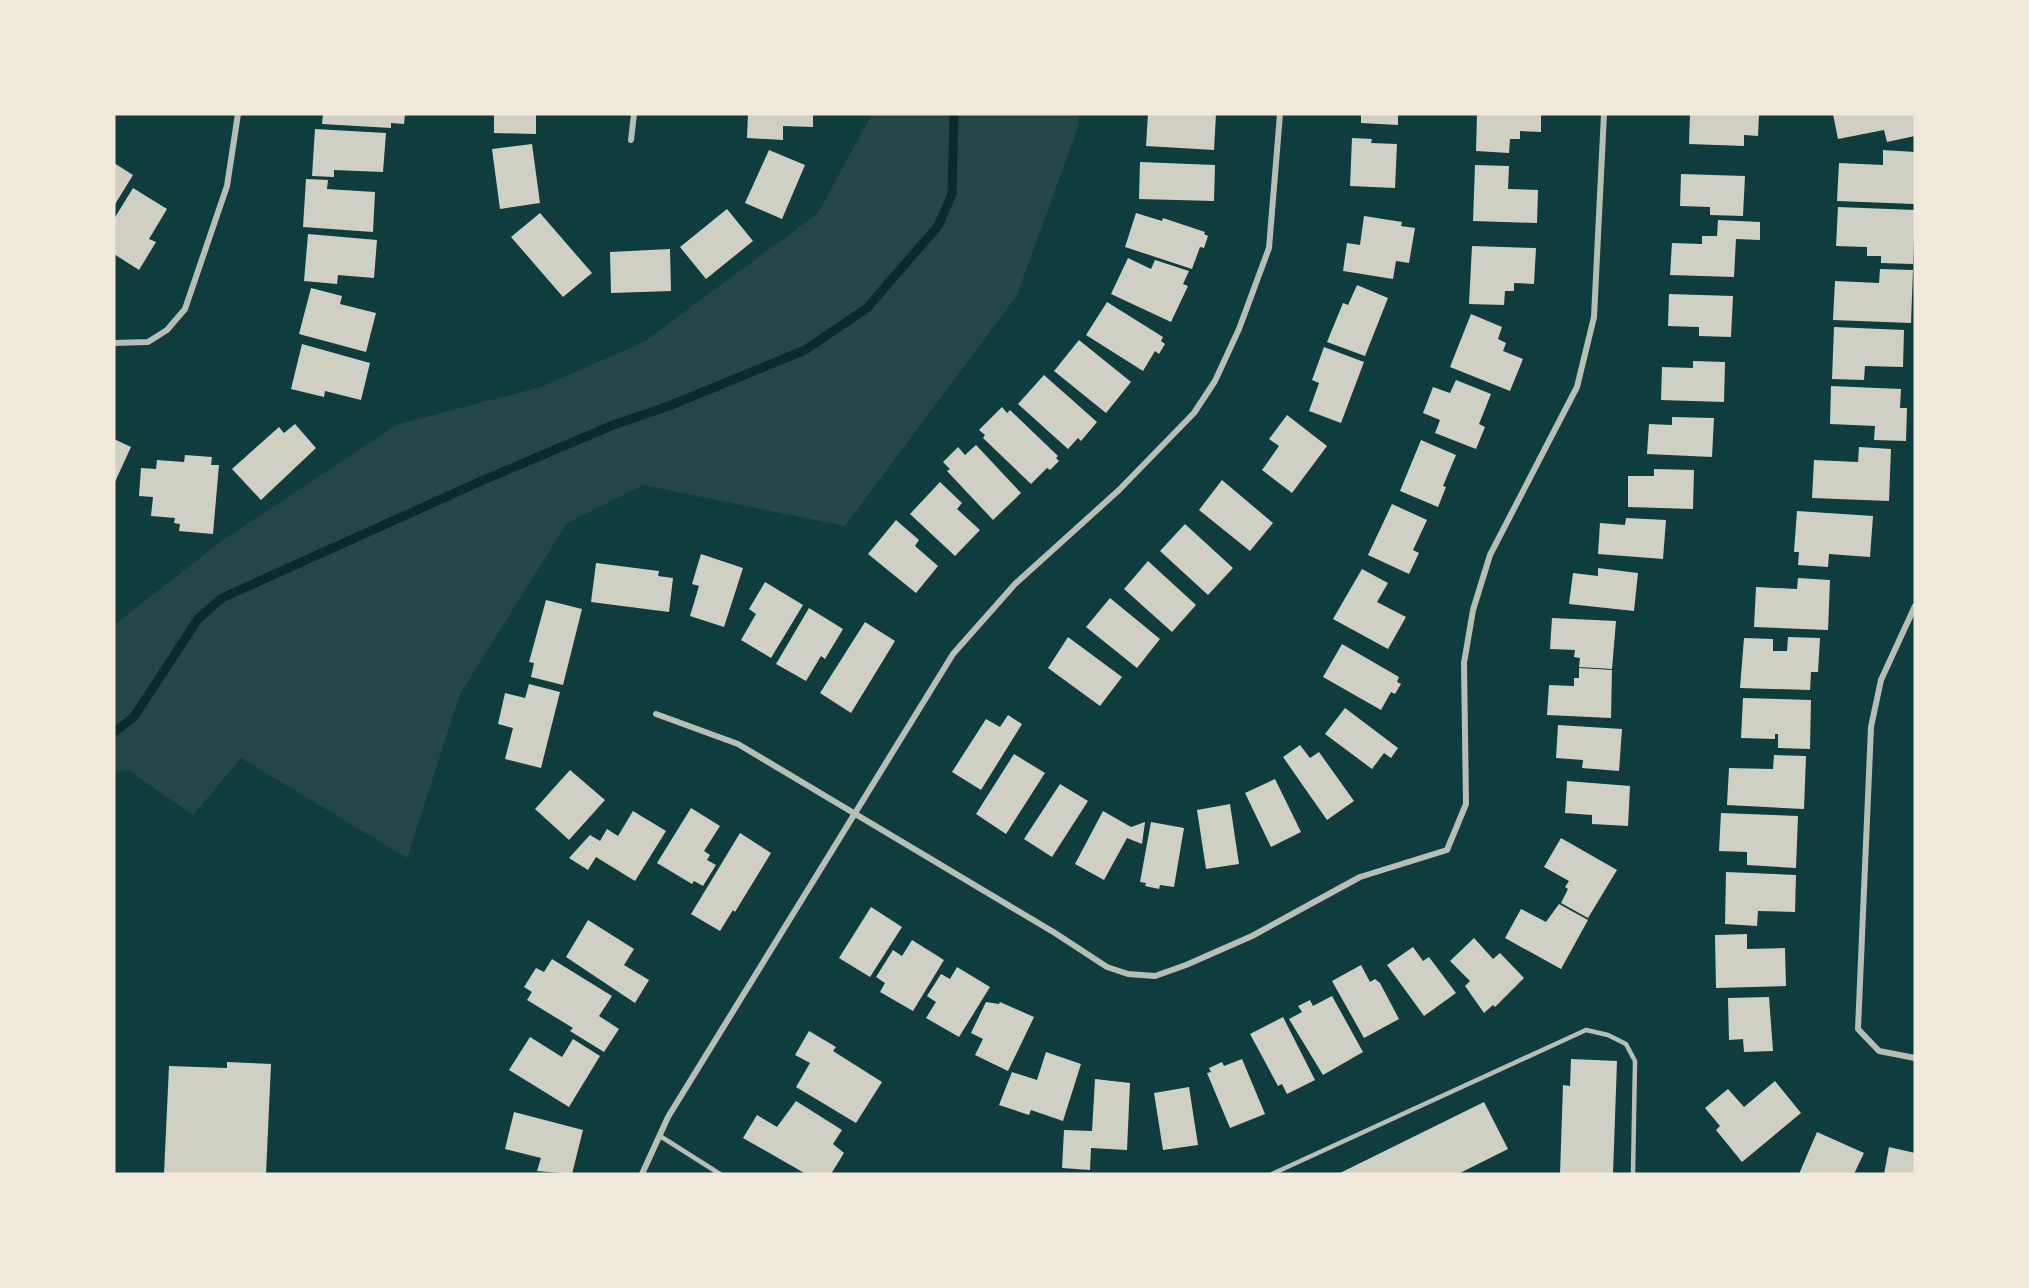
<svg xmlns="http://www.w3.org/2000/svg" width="2029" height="1288" font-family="Karla,sans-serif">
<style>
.green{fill:#244646}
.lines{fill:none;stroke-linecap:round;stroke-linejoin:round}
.stream{stroke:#0a2a2b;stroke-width:9}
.building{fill:#cfcfc3}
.service{stroke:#b8beb3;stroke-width:4.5}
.minor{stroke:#b8beb3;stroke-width:6}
</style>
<rect width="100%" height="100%" fill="#0f3d3e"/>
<polygon class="green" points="872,114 1079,114 1078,127 1017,295 845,526 643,485 567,523 460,694 407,858 241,758 193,815 128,770 114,772 114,625 223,540 396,425 541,387 644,342 818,213"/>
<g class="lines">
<polyline class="stream" points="114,732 133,718 198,619 222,598 479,482 613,425 669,406 805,350 867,308 938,226 952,194 954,114"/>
</g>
<g class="building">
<polygon points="323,114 405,114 404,124 391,123 391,128 322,124"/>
<polygon points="494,114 536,114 536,134 494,133"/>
<polygon points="748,114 813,114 813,127 783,126 783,140 747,138"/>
<polygon points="1148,114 1216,114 1214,150 1146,146"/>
<polygon points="1361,114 1398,114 1398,125 1361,123"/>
<polygon points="1477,114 1541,114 1541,132 1520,131 1520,139 1510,139 1509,153 1476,151"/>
<polygon points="1690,114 1759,114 1758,136 1744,135 1744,146 1689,144"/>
<polygon points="1833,114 1914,114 1915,136 1887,142 1884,130 1838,139"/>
<polygon points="315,129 386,133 383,172 334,170 334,177 312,176"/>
<polygon points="1352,138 1372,139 1371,143 1397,144 1395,188 1350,186"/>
<polygon points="532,144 540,203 500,209 492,149"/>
<polygon points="769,150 805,165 782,219 745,203"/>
<polygon points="1883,150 1915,152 1914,204 1837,201 1839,163 1883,165"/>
<polygon points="1140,162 1215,165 1214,201 1139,199"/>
<polygon points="114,163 133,175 114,206"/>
<polygon points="1475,165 1509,166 1508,189 1538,190 1537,223 1473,221"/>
<polygon points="1681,174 1745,176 1743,216 1710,215 1710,207 1680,206"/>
<polygon points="306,179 328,180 327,189 375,192 373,232 303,227"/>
<polygon points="133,188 167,209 149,239 156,242 139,270 114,254 114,219"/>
<polygon points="1838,207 1915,210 1913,264 1881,263 1881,256 1867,256 1867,247 1836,246"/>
<polygon points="727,209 753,241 706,279 680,247"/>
<polygon points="540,213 592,273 563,297 511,237"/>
<polygon points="1136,213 1162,221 1163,218 1205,232 1204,234 1208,236 1204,248 1200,247 1192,269 1125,247"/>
<polygon points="1364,216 1402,222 1401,226 1415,228 1409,263 1396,261 1393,279 1343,271 1347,243 1360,245"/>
<polygon points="1718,220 1760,222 1760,240 1736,239 1734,277 1670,275 1672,243 1702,244 1702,236 1717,236"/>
<polygon points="308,234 377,240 374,278 338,275 337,284 304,281"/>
<polygon points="1472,246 1536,248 1534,284 1514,283 1514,291 1505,291 1504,305 1469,304"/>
<polygon points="670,249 671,291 611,293 610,252"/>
<polygon points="1128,258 1151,269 1155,260 1189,271 1183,284 1188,286 1171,322 1111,294"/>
<polygon points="1880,269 1913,270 1911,323 1833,320 1835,281 1879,283"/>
<polygon points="1357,285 1388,298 1365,356 1327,342 1343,303 1348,305"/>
<polygon points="311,288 342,296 340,304 376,313 366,352 299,334"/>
<polygon points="1669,294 1733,296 1731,337 1699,336 1699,327 1668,326"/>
<polygon points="1107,302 1163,337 1161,341 1165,344 1159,354 1155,351 1143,371 1086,335"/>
<polygon points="1471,314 1502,327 1498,339 1506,343 1503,351 1523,359 1510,391 1450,367"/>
<polygon points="1834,327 1904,330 1903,367 1865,366 1864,380 1832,379"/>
<polygon points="1079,340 1131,382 1106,413 1054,371"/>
<polygon points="302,344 370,363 361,400 325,391 324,397 291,389"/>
<polygon points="1324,347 1364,362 1341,423 1309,411 1319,383 1312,380"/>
<polygon points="1693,361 1725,362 1724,402 1661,400 1662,367 1693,368"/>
<polygon points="1044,375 1097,422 1081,441 1078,438 1068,449 1018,404"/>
<polygon points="1456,380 1491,394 1479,424 1485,427 1476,449 1435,433 1440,420 1423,413 1433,387 1450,393"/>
<polygon points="1831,386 1901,389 1900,408 1907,408 1906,441 1874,440 1875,426 1830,424"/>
<polygon points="1002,407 1007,413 1010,410 1058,456 1056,458 1059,461 1050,470 1047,468 1031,484 983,438 985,435 979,430"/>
<polygon points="1287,415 1327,446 1292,493 1262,470 1279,446 1269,439"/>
<polygon points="1672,417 1714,418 1712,457 1647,454 1649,424 1672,425"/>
<polygon points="295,424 316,448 261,500 232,469 279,427 284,433"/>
<polygon points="114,439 131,447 114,484"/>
<polygon points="1421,440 1456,455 1443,486 1446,487 1438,507 1400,491"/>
<polygon points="976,445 1021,493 993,520 947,471 950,469 943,462 958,447 965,455"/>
<polygon points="1859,447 1891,449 1889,501 1812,498 1814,460 1858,462"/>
<polygon points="185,455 212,457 211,465 219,465 213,534 179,531 180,524 174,523 175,518 151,516 153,497 139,496 141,468 156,469 157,460 184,462"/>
<polygon points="1654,469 1694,470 1693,509 1628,507 1628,476 1654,476"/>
<polygon points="1222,480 1273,523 1250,551 1199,510"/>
<polygon points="940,482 962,503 957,509 980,530 955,556 910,514"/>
<polygon points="1392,504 1427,520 1413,550 1419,553 1409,574 1368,555"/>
<polygon points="1797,511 1873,516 1870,557 1829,554 1828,567 1798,565 1799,552 1794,552"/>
<polygon points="1626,518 1666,520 1663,559 1598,554 1600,523 1625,525"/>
<polygon points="896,520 919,540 915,546 938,566 916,593 868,554"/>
<polygon points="1185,524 1233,568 1208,595 1160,551"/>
<polygon points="701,554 743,568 724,627 690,616 699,586 692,584"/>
<polygon points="1148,561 1196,605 1172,632 1124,589"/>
<polygon points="596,563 659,571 658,576 673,578 669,612 591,602"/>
<polygon points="1598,568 1638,573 1634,611 1569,604 1573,573 1598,576"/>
<polygon points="1362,569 1388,583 1377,602 1406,617 1388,649 1333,619"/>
<polygon points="1798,578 1830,580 1828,630 1754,627 1756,587 1797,589"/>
<polygon points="765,582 803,605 771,658 741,640 756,614 749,609"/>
<polygon points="1110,598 1160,639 1137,668 1086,627"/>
<polygon points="546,600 582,609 563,685 531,677 534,663 529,662"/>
<polygon points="809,608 843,629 825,659 821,656 806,681 776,664"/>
<polygon points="1552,618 1616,621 1612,669 1579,667 1580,658 1574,657 1575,650 1550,649"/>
<polygon points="865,622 895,641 851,713 820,693"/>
<polygon points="1068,637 1122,677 1100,706 1048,668"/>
<polygon points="1788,637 1820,638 1818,672 1811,672 1810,690 1740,688 1744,638 1773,639 1773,651 1787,651"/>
<polygon points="1342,644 1399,677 1397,682 1401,684 1395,694 1391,692 1381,710 1323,677"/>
<polygon points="1579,668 1612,670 1611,718 1547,715 1549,685 1574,686 1574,678 1579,678"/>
<polygon points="529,684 560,692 541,768 505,759 513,728 498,724 505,693 525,698"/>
<polygon points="1743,698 1811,700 1810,749 1778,748 1778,734 1775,734 1775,739 1741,738"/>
<polygon points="1345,708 1398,748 1391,758 1384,753 1372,769 1325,734"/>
<polygon points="1008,715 1022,724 981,790 952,772 986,719 1000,727"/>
<polygon points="1558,725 1622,729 1619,771 1582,768 1583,760 1556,758"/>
<polygon points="1300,745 1310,758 1319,752 1354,801 1327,820 1283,757"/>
<polygon points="1014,754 1045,773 1006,834 976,814"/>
<polygon points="1774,755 1806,756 1804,809 1727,805 1729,768 1773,769"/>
<polygon points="570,770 605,800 569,840 535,809"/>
<polygon points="1275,779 1301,832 1271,847 1245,793"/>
<polygon points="1567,781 1630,786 1628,826 1592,824 1592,815 1565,813"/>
<polygon points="1060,784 1088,801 1052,857 1024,839"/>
<polygon points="1230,804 1239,864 1206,869 1197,810"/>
<polygon points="691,808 720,826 704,851 710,855 707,860 716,865 703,886 694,881 692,884 657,863"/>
<polygon points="633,811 666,831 635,881 596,857 588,870 569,858 590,835 600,841 607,829 618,836"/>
<polygon points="1103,811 1131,827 1145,822 1142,844 1127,838 1104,880 1075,864"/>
<polygon points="1721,813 1798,816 1796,868 1747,865 1747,852 1719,851"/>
<polygon points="1151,822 1184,828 1174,887 1160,885 1159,889 1145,886 1146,883 1140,882"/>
<polygon points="740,833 771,853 735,912 733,910 720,931 691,914"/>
<polygon points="1561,838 1617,870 1588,918 1561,903 1568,889 1565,887 1569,881 1544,867"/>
<polygon points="1726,872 1796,875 1795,912 1758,911 1757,926 1725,924"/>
<polygon points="1559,904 1588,920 1561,969 1505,938 1521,909 1546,922"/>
<polygon points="871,907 902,927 870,977 839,958"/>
<polygon points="588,920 634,949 624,965 649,980 635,1003 566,957"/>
<polygon points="1747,934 1747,949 1785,948 1786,986 1716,988 1715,935"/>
<polygon points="1474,938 1493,959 1500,953 1524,978 1495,1007 1493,1005 1484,1013 1465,986 1470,981 1450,961"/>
<polygon points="912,940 944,960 913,1011 880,992 885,983 876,977 893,950 902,956"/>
<polygon points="1413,947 1423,961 1429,957 1456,993 1424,1016 1387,965"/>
<polygon points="552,959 612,996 599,1016 619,1029 604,1052 570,1031 573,1028 527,1000 532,992 524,987 536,968 544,972"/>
<polygon points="1361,965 1370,982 1375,979 1380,983 1399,1019 1364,1038 1332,981"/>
<polygon points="957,967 990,987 959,1037 926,1018 936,1002 927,996 941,974 950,979"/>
<polygon points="1332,996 1363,1052 1323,1075 1289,1019 1302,1012 1298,1006 1310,1000 1313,1006"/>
<polygon points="1769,997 1773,1051 1744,1052 1743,1039 1729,1040 1728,998"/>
<polygon points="986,1002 999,1004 1000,1002 1034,1017 1008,1071 975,1055 983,1039 971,1033"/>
<polygon points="1283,1017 1315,1080 1287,1094 1282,1084 1278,1086 1250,1034"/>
<polygon points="809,1031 836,1047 833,1051 882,1082 856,1123 796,1087 810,1063 795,1055"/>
<polygon points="530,1037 562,1057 573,1039 600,1056 569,1107 509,1070"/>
<polygon points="1046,1052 1081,1064 1063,1121 1031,1110 1029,1115 999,1105 1012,1072 1037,1080"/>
<polygon points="1242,1059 1265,1114 1230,1128 1207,1073 1211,1072 1209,1068 1222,1062 1224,1066"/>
<polygon points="1571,1059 1617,1061 1613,1174 1560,1174 1563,1085 1570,1086"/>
<polygon points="227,1062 271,1064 266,1174 164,1174 169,1066 227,1068"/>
<polygon points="1095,1079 1130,1083 1127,1150 1091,1148 1090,1170 1062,1168 1064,1130 1092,1131"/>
<polygon points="1775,1081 1801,1113 1742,1162 1716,1130 1720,1126 1705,1108 1728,1089 1744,1107"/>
<polygon points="1189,1087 1198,1145 1163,1150 1154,1093"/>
<polygon points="796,1101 842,1130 833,1144 844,1153 831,1174 806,1174 743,1138 757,1115 777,1127"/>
<polygon points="1484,1102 1508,1149 1458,1174 1338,1174"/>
<polygon points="514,1112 583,1130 572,1174 537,1171 541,1158 505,1149"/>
<polygon points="1817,1132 1864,1153 1854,1174 1799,1174"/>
<polygon points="1889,1147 1915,1153 1915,1174 1884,1174"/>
</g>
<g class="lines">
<g class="service">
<polyline points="660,1136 720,1174"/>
<polyline points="1272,1174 1586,1030 1608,1035 1626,1044 1635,1061 1633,1174"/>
</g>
<g class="minor">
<polyline points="631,140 634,114"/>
<polyline points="114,343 148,342 167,330 185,309 227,186 238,114"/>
<polyline points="1915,606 1881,680 1871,727 1858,1029 1879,1051 1915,1058"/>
<polyline points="656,714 738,744 1055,933 1107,967 1128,974 1155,976 1186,965 1252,936 1360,877 1447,850 1466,804 1464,663 1473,610 1490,555 1577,387 1594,317 1604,114"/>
<polyline points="642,1174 668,1117 953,654 1015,584 1119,490 1194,413 1215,381 1239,329 1269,248 1280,114"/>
</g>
</g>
<rect width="2029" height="1288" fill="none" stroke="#f1e9da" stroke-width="231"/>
</svg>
